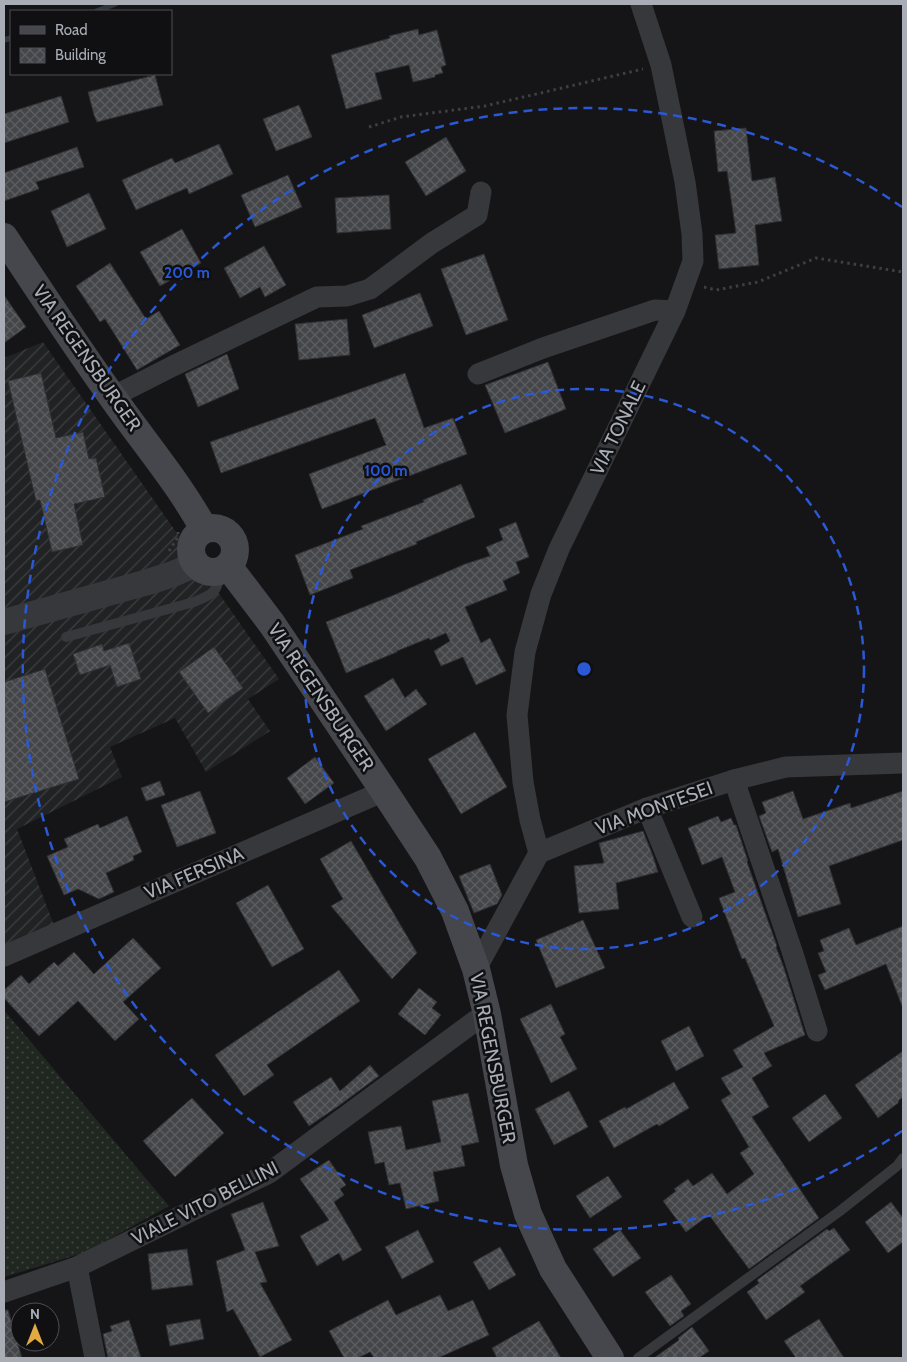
<svg xmlns="http://www.w3.org/2000/svg" width="907" height="1362" font-family="Cabin,sans-serif">
<style>
.industrial{fill:url(#industrial-furrows)}
.grass{fill:url(#grass-dots)}
.lines{fill:none;stroke-linecap:round;stroke-linejoin:round}
.stream{stroke:#2f363c;stroke-width:5.5}
.building{fill:url(#building-cross-hatch);stroke:#303033}
.path{stroke:#3d3f43;stroke-width:3;stroke-dasharray:2.5 4;stroke-linecap:butt}
.service{stroke:#37383c;stroke-width:10}
.minor{stroke:#37383c;stroke-width:21}
.tertiary{stroke:#37383c;stroke-width:26}
.secondary{stroke:#45474c;stroke-width:28}
.ring{fill:none;stroke:#2b58d5;stroke-width:2.5;stroke-dasharray:9 6}
.labels{text-anchor:middle;dominant-baseline:central;stroke-width:5;stroke-linejoin:round;paint-order:stroke}
.street-label{font-size:19px;fill:#a8adb6;stroke:#101012}
.centre{fill:#2b58d5;stroke:#101012;stroke-width:2.5}
.ring-label{font-size:15px;text-anchor:middle;font-weight:bold;fill:#2b58d5;stroke:#101012;stroke-width:5;stroke-linejoin:round;paint-order:stroke}
</style>
<defs>
<pattern id="industrial-furrows" width="10" height="10" patternUnits="userSpaceOnUse" patternTransform="scale(1.25)"><rect width="10" height="10" fill="#212224"/><path d="M-1 1l2-2M0 10L10 0M9 11l2-2" fill="none" stroke="#3e3f42"/></pattern>
<pattern id="grass-dots" width="8" height="8" patternUnits="userSpaceOnUse" patternTransform="scale(1.25)"><rect width="8" height="8" fill="#202721"/><path d="M2 2h.1M6 6h.1" fill="none" stroke="#3e443f" stroke-width="1.8" stroke-linecap="round"/></pattern>
<pattern id="building-cross-hatch" width="8" height="8" patternUnits="userSpaceOnUse" patternTransform="scale(1.25)"><rect width="8" height="8" fill="#44464a"/><path d="M0 0l8 8M0 8l8-8" fill="none" stroke="#5c5e62"/></pattern>
</defs>
<rect width="100%" height="100%" fill="#151517"/>
<polygon class="industrial" points="43,342 279,679 248,699 270,731 206,772 175,718 110,747 122,777 17,829 54,925 4,949 4,358"/>
<polygon class="grass" points="4,1010 169,1206 86,1252 4,1277"/>
<g class="lines">
<g class="stream">
<polyline points="97,11 115,4"/>
<polyline points="4,40 11,38"/>
</g>
</g>
<g class="building">
<polygon points="418,29 419,35 437,30 446,65 441,67 443,73 435,75 435,77 413,82 409,65 375,73 382,99 346,109 331,55 390,38 389,36"/>
<polygon points="155,75 163,105 97,122 94,115 88,92"/>
<polygon points="61,96 69,122 4,143 4,114"/>
<polygon points="299,105 312,137 276,151 263,119"/>
<polygon points="746,128 752,181 775,177 782,221 755,225 759,265 719,269 715,235 736,233 727,171 718,172 714,131"/>
<polygon points="446,137 466,171 426,196 405,162"/>
<polygon points="219,144 233,174 189,194 187,188 136,210 122,180 172,158 175,163"/>
<polygon points="77,147 84,167 36,182 39,189 4,201 4,173"/>
<polygon points="288,175 302,207 255,227 241,195"/>
<polygon points="89,193 106,229 67,247 51,211"/>
<polygon points="389,195 391,229 337,233 335,198"/>
<polygon points="182,229 201,263 160,286 140,252"/>
<polygon points="264,246 286,285 265,297 260,287 240,298 224,268"/>
<polygon points="484,254 508,320 466,335 441,269"/>
<polygon points="110,263 146,319 159,311 180,345 137,370 105,319 100,322 76,286"/>
<polygon points="420,293 433,326 374,348 362,315"/>
<polygon points="4,295 26,327 4,343"/>
<polygon points="347,319 350,355 299,360 295,324"/>
<polygon points="227,354 239,389 198,407 185,374"/>
<polygon points="548,362 566,409 505,433 485,385"/>
<polygon points="41,373 56,438 83,432 89,459 96,458 105,497 74,504 83,545 52,552 40,500 36,501 8,381"/>
<polygon points="405,373 424,428 453,418 467,454 322,509 309,474 386,445 375,418 221,473 210,442"/>
<polygon points="461,484 475,517 416,542 417,544 350,570 353,578 310,595 295,555 363,529 361,526 424,502 423,500"/>
<polygon points="516,522 529,557 516,562 520,573 503,581 507,590 465,607 481,643 490,638 506,671 476,685 463,657 441,666 434,651 450,641 446,633 430,640 429,638 397,651 397,652 346,673 326,622 394,595 465,564 490,556 486,547 503,540 499,529"/>
<polygon points="129,643 141,679 117,687 110,665 80,675 73,654 102,644 104,651"/>
<polygon points="214,647 243,688 208,713 179,672"/>
<polygon points="45,669 79,779 4,802 4,682"/>
<polygon points="393,678 405,698 416,689 427,704 386,731 364,696"/>
<polygon points="475,732 507,787 461,814 428,759"/>
<polygon points="315,757 334,783 305,804 287,778"/>
<polygon points="160,781 165,795 146,801 141,788"/>
<polygon points="200,791 216,833 177,847 161,805"/>
<polygon points="793,791 803,819 850,803 851,808 903,791 903,840 829,866 841,904 798,917 778,849 772,852 759,816 766,813 762,802"/>
<polygon points="127,816 142,852 133,856 134,860 106,873 114,892 99,899 78,889 64,895 47,856 68,847 64,839 98,824 100,828"/>
<polygon points="718,816 721,822 731,818 734,825 736,825 748,861 747,862 777,946 776,947 784,968 805,1035 764,1053 772,1066 752,1078 769,1107 752,1117 819,1218 749,1269 709,1215 686,1232 663,1201 676,1191 674,1189 688,1179 693,1186 712,1173 727,1194 754,1174 740,1153 749,1147 721,1100 731,1094 721,1078 743,1067 733,1050 774,1026 745,958 742,959 719,898 735,892 722,857 702,865 688,828"/>
<polygon points="643,831 653,856 658,872 616,883 619,909 579,913 574,866 604,863 599,843"/>
<polygon points="351,841 417,953 392,979 331,906 343,899 320,859"/>
<polygon points="490,864 502,895 497,904 474,913 459,876"/>
<polygon points="268,885 304,949 272,967 236,903"/>
<polygon points="583,920 605,968 556,988 536,940"/>
<polygon points="903,926 903,1006 902,1006 886,964 825,990 818,975 826,972 818,953 824,951 820,940 849,928 856,945"/>
<polygon points="133,938 161,968 123,1002 139,1019 115,1041 78,1001 39,1036 4,998 4,990 21,975 29,984 54,962 58,966 74,952 94,974"/>
<polygon points="339,970 360,1001 267,1065 274,1075 244,1096 215,1055"/>
<polygon points="419,988 437,1002 432,1008 441,1015 425,1035 398,1014"/>
<polygon points="551,1004 565,1034 560,1037 577,1069 551,1083 520,1019"/>
<polygon points="689,1026 704,1056 676,1071 661,1041"/>
<polygon points="903,1051 903,1097 899,1100 898,1103 878,1118 855,1085"/>
<polygon points="370,1065 379,1076 337,1107 309,1126 293,1102 331,1077 340,1091"/>
<polygon points="674,1082 689,1108 659,1126 657,1124 614,1148 599,1121 625,1107 626,1109"/>
<polygon points="569,1091 588,1127 554,1145 535,1109"/>
<polygon points="468,1093 479,1142 461,1146 465,1166 433,1172 439,1201 406,1209 400,1183 389,1185 384,1162 375,1164 368,1132 401,1126 406,1150 441,1142 432,1101"/>
<polygon points="825,1094 842,1118 809,1142 792,1118"/>
<polygon points="192,1098 224,1133 175,1177 143,1141"/>
<polygon points="329,1160 346,1185 340,1189 344,1195 334,1202 362,1250 343,1261 339,1253 317,1266 300,1236 329,1220 300,1179"/>
<polygon points="608,1176 622,1197 590,1218 576,1196"/>
<polygon points="263,1202 279,1246 255,1252 267,1282 260,1283 292,1340 260,1357 233,1309 227,1312 216,1261 245,1250 231,1214"/>
<polygon points="891,1202 903,1218 903,1242 888,1253 865,1222"/>
<polygon points="834,1228 850,1250 800,1286 805,1292 766,1320 747,1292 759,1283 757,1280 827,1229 829,1231"/>
<polygon points="418,1230 434,1262 402,1279 385,1247"/>
<polygon points="620,1230 641,1258 613,1277 593,1249"/>
<polygon points="500,1247 516,1275 489,1290 473,1262"/>
<polygon points="187,1249 193,1285 152,1290 148,1254"/>
<polygon points="671,1275 691,1304 681,1311 684,1316 670,1326 645,1292"/>
<polygon points="440,1295 448,1311 473,1300 489,1335 438,1358 374,1358 370,1352 358,1358 344,1358 329,1331 388,1300 396,1315"/>
<polygon points="4,1310 8,1310 22,1358 4,1358"/>
<polygon points="200,1319 204,1339 170,1346 166,1325"/>
<polygon points="819,1319 844,1358 796,1358 784,1341"/>
<polygon points="129,1320 141,1358 108,1358 103,1334 112,1331 110,1326"/>
<polygon points="539,1321 561,1358 497,1358 492,1348"/>
<polygon points="692,1327 709,1351 699,1358 654,1358 679,1340 678,1338"/>
</g>
<g class="lines">
<g class="path">
<polyline points="369,127 401,117 485,106 643,69"/>
<polyline points="704,287 716,290 758,282 816,258 903,272"/>
<polyline points="169,551 178,537 178,532"/>
</g>
<g class="service">
<path d="M66,637L194,602C209,596 222,591 217,572"/>
<polyline points="638,1358 840,1211 897,1166 903,1158"/>
</g>
<g class="minor">
<polyline points="478,374 543,348 655,310 675,311"/>
<polyline points="112,397 173,366 317,297 347,296 370,289 432,243 477,215 481,192"/>
<polyline points="734,780 792,951 817,1031"/>
<polyline points="647,808 692,917"/>
<polyline points="539,853 530,820 523,782 517,715 525,652 541,594 559,549 675,311 693,261 692,234 685,182 661,65 641,4"/>
<polyline points="4,956 384,791"/>
<polyline points="476,969 539,853 647,808 734,780 786,767 903,763"/>
<polyline points="77,1267 95,1358"/>
<polyline points="4,1292 77,1267 269,1173 475,1021 487,1014"/>
</g>
<polyline class="tertiary" points="4,622 148,582 173,574 196,564"/>
<g class="secondary">
<path d="M4,237C40,291 75,345 113,398C143,441 179,483 204,529"/>
<circle cx="213" cy="550" r="22"/>
<polyline points="228,566 272,624 384,791 428,858 455,911 476,969 487,1014 514,1165 528,1214 553,1269 610,1358"/>
</g>
</g>
<g class="ring">
<circle cx="584" cy="669" r="280"/>
<path d="M902 1131A561 561 0 1 1 902 207"/>
</g>
<g class="labels">
<g class="street-label">
<text transform="translate(87 358) rotate(55)">VIA REGENSBURGER</text>
<text transform="translate(618 428) rotate(-64)">VIA TONALE</text>
<text transform="translate(321 697) rotate(56)">VIA REGENSBURGER</text>
<text transform="translate(654 808) rotate(-20)">VIA MONTESEI</text>
<text transform="translate(194 873) rotate(-23)">VIA FERSINA</text>
<text transform="translate(493 1058) rotate(79)">VIA REGENSBURGER</text>
<text transform="translate(205 1203) rotate(-27)">VIALE VITO BELLINI</text>
</g>
</g>
<circle cx="584" cy="669" r="8" class="centre"/>
<g class="ring-label">
<text x="187" y="278">200 m</text>
<text x="386" y="476">100 m</text>
</g>
<rect width="907" height="1362" fill="none" stroke="#a8adb6" stroke-width="10"/>
<rect x="10" y="10" width="162" height="65" fill="#101012" stroke="#4d4f54"/>
<rect x="20" y="26" width="25" height="8" fill="#45474c" stroke="#4d4f54"/>
<text x="55" y="35" font-size="15" fill="#a8adb6">Road</text>
<rect x="20" y="48" width="25" height="15" fill="url(#building-cross-hatch)" stroke="#4d4f54"/>
<text x="55" y="60" font-size="15" fill="#a8adb6">Building</text>
<g transform="translate(35 1327)"><circle r="24" fill="#101012" stroke="#4d4f54"/>
<path d="M0-4L9 19L0 12L-9 19Z" fill="#e3aa41"/>
<text y="-8" font-size="14" font-weight="bold" text-anchor="middle" fill="#a8adb6">N</text>
</g>
</svg>
